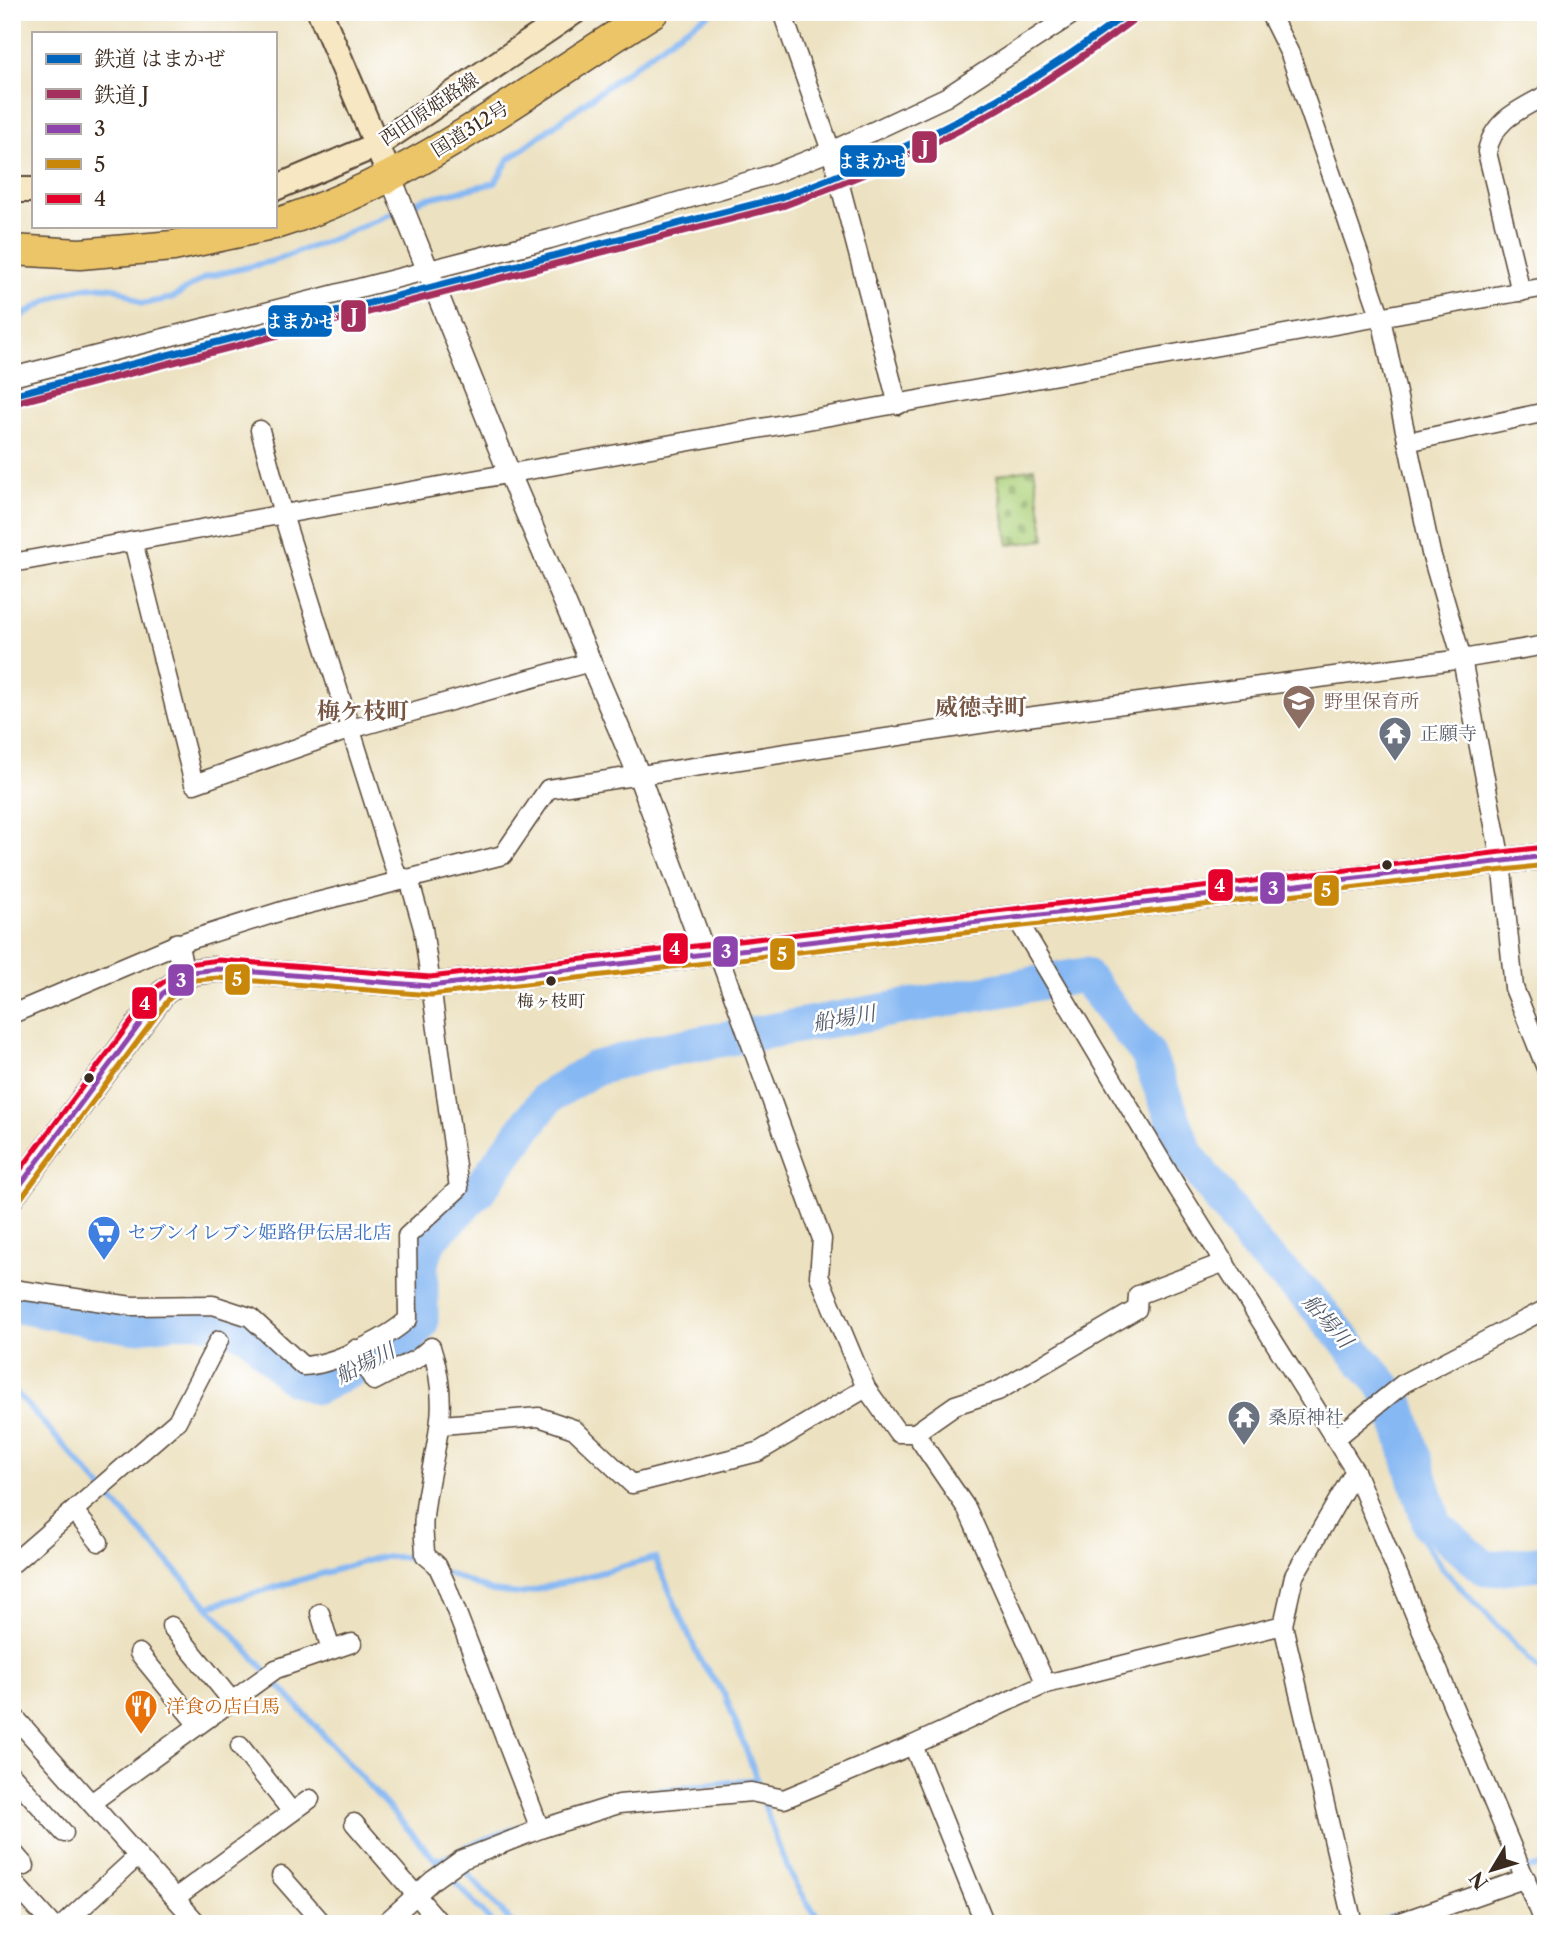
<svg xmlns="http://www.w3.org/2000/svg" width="1558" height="1936" font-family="'Libre Caslon Text','Noto Serif JP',serif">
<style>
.cemetery{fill:url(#cemetery-stones);stroke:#747e4c;stroke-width:2}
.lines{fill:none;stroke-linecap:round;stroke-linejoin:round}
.stream{stroke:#86b8f3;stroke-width:6}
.river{stroke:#86b8f3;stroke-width:35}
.minor-casing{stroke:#564536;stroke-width:21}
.tertiary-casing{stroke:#564536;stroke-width:24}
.secondary-casing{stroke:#564536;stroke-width:28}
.trunk-casing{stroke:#564536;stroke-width:33}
.minor{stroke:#fff;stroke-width:18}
.tertiary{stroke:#fff;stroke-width:21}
.secondary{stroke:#f7e8c3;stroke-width:24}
.trunk{stroke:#ecc569;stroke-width:30}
.bus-1-casing{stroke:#fff;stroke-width:10}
.bus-2-casing{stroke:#fff;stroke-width:10}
.bus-3-casing{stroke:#fff;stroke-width:10}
.bus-1{stroke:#8e44ad;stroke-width:5}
.bus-2{stroke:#c88708;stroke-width:5}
.bus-3{stroke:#e4002b;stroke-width:5}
.rail-1-casing{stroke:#fff;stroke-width:12}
.rail-2-casing{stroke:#fff;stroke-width:12}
.rail-1{stroke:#0065bd;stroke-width:7}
.rail-2{stroke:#a52f5d;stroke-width:7}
.bus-dot{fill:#3b2a1e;stroke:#fff;stroke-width:2.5}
.labels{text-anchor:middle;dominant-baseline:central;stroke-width:5;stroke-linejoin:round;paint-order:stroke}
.bus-label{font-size:17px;fill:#3b2a1e;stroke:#fff}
.street-label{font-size:19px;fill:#3b2a1e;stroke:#fff}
.education-label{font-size:19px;fill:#785e54;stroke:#fff;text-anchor:start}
.worship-label{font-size:19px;fill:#5b616d;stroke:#fff;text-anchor:start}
.shop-label{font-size:19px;fill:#366cbe;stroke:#fff;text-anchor:start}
.food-label{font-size:19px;fill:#c56008;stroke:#fff;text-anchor:start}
.water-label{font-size:21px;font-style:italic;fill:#555c69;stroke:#fff}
.quarter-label{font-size:23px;font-weight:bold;fill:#775644;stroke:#fff}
.line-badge{stroke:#fff;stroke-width:2.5}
.badge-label{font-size:19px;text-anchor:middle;font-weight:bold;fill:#fff}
</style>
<defs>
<pattern id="cemetery-stones" width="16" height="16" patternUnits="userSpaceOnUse" patternTransform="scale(1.75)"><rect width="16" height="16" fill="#add17a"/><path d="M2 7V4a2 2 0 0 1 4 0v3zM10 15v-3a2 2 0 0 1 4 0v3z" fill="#8eaa63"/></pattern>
</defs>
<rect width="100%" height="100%" fill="#fff"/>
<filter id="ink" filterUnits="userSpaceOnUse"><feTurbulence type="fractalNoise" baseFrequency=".0143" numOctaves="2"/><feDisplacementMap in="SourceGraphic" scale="14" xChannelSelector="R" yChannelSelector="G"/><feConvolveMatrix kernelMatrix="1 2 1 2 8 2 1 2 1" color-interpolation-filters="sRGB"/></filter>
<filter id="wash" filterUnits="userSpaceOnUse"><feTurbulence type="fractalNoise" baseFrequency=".00686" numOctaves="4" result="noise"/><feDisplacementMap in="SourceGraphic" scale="28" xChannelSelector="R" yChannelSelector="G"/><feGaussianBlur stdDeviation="1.57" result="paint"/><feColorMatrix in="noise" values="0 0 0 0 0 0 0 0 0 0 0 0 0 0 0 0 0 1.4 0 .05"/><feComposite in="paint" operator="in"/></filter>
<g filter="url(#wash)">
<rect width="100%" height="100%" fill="#ece1c0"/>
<polygon class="cemetery" points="1034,468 1045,540 1009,545 997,475"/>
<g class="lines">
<g class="stream">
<path d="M12,323C39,303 79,281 114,288C123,289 134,299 142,304L172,298L206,277L273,261L338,237L424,199L495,183L509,159L673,37L712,12"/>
<polyline points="1310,1299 1340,1352 1369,1387 1388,1438 1417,1532 1444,1570 1546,1677"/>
<polyline points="12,1388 493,1924"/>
<polyline points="446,1573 492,1591 521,1594 655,1558 700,1660 725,1695 757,1779"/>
<polyline points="209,1606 380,1557 408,1557 427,1565"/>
<path d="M435,1859L451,1856L468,1846L596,1798L757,1779C771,1829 788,1884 824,1924"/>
<polyline points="460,1865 513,1924"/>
<polyline points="1524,1870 1546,1865"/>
<polyline points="1371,1924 1395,1916"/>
</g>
<polyline class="river" points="12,1305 129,1326 197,1318 249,1333 290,1376 317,1387 407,1342 421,1323 421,1262 430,1239 477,1192 548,1097 593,1069 663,1050 1084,975 1147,1053 1187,1154 1258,1249 1310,1299 1397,1401 1435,1525 1486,1569 1546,1562"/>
</g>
</g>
<g filter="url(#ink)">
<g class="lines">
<defs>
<g id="minor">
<polyline points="782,12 831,151 898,405"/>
<polyline points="1269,12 1290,54 1381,318 1431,553 1462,659 1501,861 1514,988 1546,1068"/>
<path d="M1521,292L1487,152C1493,120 1519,110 1546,95"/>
<polyline points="12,377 550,239 770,175 831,151 946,97 1076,12"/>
<polyline points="260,430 283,515 397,876 409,879"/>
<polyline points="1407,442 1546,412"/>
<polyline points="133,541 194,784 351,729 590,662"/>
<polyline points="12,563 1546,287"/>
<polyline points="1017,919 1178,1189 1355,1471 1544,1924"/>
<polyline points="717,951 822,1239 819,1276 866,1388 898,1433 915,1433 967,1509 1046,1684"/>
<polyline points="12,1014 177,944 285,910 503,855 548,789 1019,718 1462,659 1546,645"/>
<path d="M12,1289L132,1306L213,1305L250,1317L303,1366C332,1365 387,1339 408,1319L407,1236L459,1188L423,928L409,879"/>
<path d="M356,1349L374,1381L418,1358L431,1347C454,1415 430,1452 424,1517C422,1529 425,1543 425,1555L437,1565L445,1582L540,1829"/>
<polyline points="442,1425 539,1417 574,1429 632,1484 758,1452 866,1388"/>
<polyline points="915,1433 955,1405 998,1391 1137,1309 1138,1295 1225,1262"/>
<polyline points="1336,1438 1404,1383 1546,1309"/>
<polyline points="74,1511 99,1542"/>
<polyline points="12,1564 177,1421 219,1340"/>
<polyline points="320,1613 331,1650"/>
<polyline points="1283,1625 1353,1924"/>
<polyline points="171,1626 232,1701"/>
<polyline points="139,1653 198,1725"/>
<polyline points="12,1714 198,1924"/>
<polyline points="913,1745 985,1924"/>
<polyline points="240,1746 292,1812"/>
<polyline points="12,1775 64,1833"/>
<polyline points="91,1803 276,1669 352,1643"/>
<polyline points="354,1823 441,1924"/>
<polyline points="12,1851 25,1866"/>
<polyline points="281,1876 323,1924"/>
<polyline points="17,1886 51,1924"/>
<polyline points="175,1898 310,1799"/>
<polyline points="64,1924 138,1856"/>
<polyline points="384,1924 433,1880 461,1860 540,1829 619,1804 751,1792 784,1799 913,1745 1046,1684 1283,1625 1294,1576 1355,1471"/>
<polyline points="1395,1924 1526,1878"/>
</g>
<g id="tertiary">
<polyline points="390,176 510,475 638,773 704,952"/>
<polyline points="177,944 184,976"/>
</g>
<g id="secondary">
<polyline points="320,12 383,160"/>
<polyline points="275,188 377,145 574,12"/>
<polyline points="12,190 33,190"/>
<polyline points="12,1196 163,993 192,972 218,969 430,986 1546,856"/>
</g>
<g id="trunk">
<path d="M275,224C414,181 531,88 653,12"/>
<polyline points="12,250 80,254 173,246 267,226"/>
</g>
</defs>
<use href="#minor" class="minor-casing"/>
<use href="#tertiary" class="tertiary-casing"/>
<use href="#secondary" class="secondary-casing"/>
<use href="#trunk" class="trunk-casing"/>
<use href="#minor" class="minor"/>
<use href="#tertiary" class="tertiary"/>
<use href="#secondary" class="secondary"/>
<use href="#trunk" class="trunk"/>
<defs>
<polyline id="bus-1" points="12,1196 163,993 192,972 218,969 430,986 1546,856"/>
<polyline id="bus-2" points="19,1201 169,999 195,980 218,978 431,995 1546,865"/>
<polyline id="bus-3" points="12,1181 157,987 188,964 219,960 430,977 1545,847"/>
</defs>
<use href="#bus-1" class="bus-1-casing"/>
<use href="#bus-2" class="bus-2-casing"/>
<use href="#bus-3" class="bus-3-casing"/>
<use href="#bus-1" class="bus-1"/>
<use href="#bus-2" class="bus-2"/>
<use href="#bus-3" class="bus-3"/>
<defs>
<path id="rail-1" d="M12,395L782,197C915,148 1015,98 1129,12"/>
<path id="rail-2" d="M14,403L785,205C919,156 1020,106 1134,19"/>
</defs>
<use href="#rail-1" class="rail-1-casing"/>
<use href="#rail-2" class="rail-2-casing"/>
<use href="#rail-1" class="rail-1"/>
<use href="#rail-2" class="rail-2"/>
</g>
</g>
<defs>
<symbol id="school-pin" viewBox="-11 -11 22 30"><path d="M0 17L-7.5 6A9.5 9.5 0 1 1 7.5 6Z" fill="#8d6e63" stroke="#fff"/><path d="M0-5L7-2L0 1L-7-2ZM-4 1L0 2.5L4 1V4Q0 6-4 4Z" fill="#fff"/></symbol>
<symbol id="temple-pin" viewBox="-11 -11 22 30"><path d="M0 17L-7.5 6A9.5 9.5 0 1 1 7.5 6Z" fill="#6b7280" stroke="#fff"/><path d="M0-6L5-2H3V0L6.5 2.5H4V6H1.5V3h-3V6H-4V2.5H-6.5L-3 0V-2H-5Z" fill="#fff"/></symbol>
<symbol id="supermarket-pin" viewBox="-11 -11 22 30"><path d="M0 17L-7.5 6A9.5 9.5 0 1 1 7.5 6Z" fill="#3f7fe0" stroke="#fff"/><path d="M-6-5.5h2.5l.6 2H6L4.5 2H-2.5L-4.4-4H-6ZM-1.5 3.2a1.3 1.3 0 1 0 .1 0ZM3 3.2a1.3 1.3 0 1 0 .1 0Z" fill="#fff"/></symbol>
<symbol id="restaurant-pin" viewBox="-11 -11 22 30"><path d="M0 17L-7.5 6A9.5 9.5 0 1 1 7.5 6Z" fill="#e8710a" stroke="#fff"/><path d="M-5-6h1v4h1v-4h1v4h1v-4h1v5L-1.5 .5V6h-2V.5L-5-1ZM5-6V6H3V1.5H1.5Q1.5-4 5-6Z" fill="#fff"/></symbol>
</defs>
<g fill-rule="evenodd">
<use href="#school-pin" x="1280" y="682" width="38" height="52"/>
<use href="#temple-pin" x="1376" y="714" width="38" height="52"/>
<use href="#supermarket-pin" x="85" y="1213" width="38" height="52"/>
<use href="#temple-pin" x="1225" y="1398" width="38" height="52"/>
<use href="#restaurant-pin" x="122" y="1687" width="38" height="52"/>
</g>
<g class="bus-dot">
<circle cx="1387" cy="865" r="6"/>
<circle cx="551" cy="981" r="6"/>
<circle cx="89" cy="1078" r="6"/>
</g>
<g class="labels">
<g class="bus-label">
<text x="551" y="1001">梅ヶ枝町</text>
</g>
<g class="street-label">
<text transform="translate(429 109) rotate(-34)">西田原姫路線</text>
<text transform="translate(470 129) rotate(-32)">国道312号</text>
</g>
<g class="education-label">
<text x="1324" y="701">野里保育所</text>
</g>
<g class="worship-label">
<text x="1420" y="733">正願寺</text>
<text x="1268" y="1417">桑原神社</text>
</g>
<g class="shop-label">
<text x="128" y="1232">セブンイレブン姫路伊伝居北店</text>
</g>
<g class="food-label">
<text x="166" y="1706">洋食の店白馬</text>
</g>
<g class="water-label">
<text transform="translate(844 1018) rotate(-10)">船場川</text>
<text transform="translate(1328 1321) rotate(49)">船場川</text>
<text transform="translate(365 1363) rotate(-27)">船場川</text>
</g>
<g class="quarter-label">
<text x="981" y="707">威徳寺町</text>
<text x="363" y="711">梅ケ枝町</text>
</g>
</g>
<g class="line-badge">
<rect x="911" y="130" width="27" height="34" rx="7" fill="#a52f5d"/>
<rect x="839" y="144" width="67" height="34" rx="7" fill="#0065bd"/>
<rect x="340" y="299" width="27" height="34" rx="7" fill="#a52f5d"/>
<rect x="267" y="304" width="66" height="34" rx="7" fill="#0065bd"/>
<rect x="1207" y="868" width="27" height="34" rx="7" fill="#e4002b"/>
<rect x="1259" y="871" width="27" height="34" rx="7" fill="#8e44ad"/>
<rect x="1313" y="874" width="27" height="33" rx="7" fill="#c88708"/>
<rect x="662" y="932" width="27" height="33" rx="7" fill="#e4002b"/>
<rect x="712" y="935" width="27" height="33" rx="7" fill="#8e44ad"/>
<rect x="769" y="937" width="27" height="34" rx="7" fill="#c88708"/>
<rect x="224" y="963" width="27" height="33" rx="7" fill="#c88708"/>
<rect x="167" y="963" width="28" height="34" rx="7" fill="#8e44ad"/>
<rect x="131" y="986" width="27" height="34" rx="7" fill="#e4002b"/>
</g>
<g class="badge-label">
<text x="925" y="154">J</text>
<text x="872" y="168">はまかぜ</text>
<text x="354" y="322">J</text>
<text x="300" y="328">はまかぜ</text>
<text x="1220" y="892">4</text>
<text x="1273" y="895">3</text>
<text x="1326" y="897">5</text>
<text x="675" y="955">4</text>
<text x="726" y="958">3</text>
<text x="782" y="961">5</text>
<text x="237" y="986">5</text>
<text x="181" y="987">3</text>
<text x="145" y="1010">4</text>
</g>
<rect width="1558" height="1936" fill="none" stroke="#fff" stroke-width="42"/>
<rect x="32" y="32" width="245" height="196" fill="#ffffff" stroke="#b1aaa5" stroke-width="2"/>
<rect x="46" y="54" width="35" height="10" fill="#0065bd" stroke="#b1aaa5" stroke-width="2"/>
<text x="94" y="66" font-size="21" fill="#3b2a1e">鉄道 はまかぜ</text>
<rect x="46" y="89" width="35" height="10" fill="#a52f5d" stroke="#b1aaa5" stroke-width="2"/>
<text x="94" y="102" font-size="21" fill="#3b2a1e">鉄道 J</text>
<rect x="46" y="124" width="35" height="10" fill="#8e44ad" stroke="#b1aaa5" stroke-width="2"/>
<text x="94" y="136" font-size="21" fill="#3b2a1e">3</text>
<rect x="46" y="159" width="35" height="10" fill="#c88708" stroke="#b1aaa5" stroke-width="2"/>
<text x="94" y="172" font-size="21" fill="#3b2a1e">5</text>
<rect x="46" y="194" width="35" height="10" fill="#e4002b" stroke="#b1aaa5" stroke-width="2"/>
<text x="94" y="206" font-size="21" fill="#3b2a1e">4</text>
<g transform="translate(1492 1870) rotate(232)" stroke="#ffffff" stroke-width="5" paint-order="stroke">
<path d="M0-5L12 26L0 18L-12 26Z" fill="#3b2a1e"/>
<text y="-10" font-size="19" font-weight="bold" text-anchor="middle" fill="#3b2a1e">N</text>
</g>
</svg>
